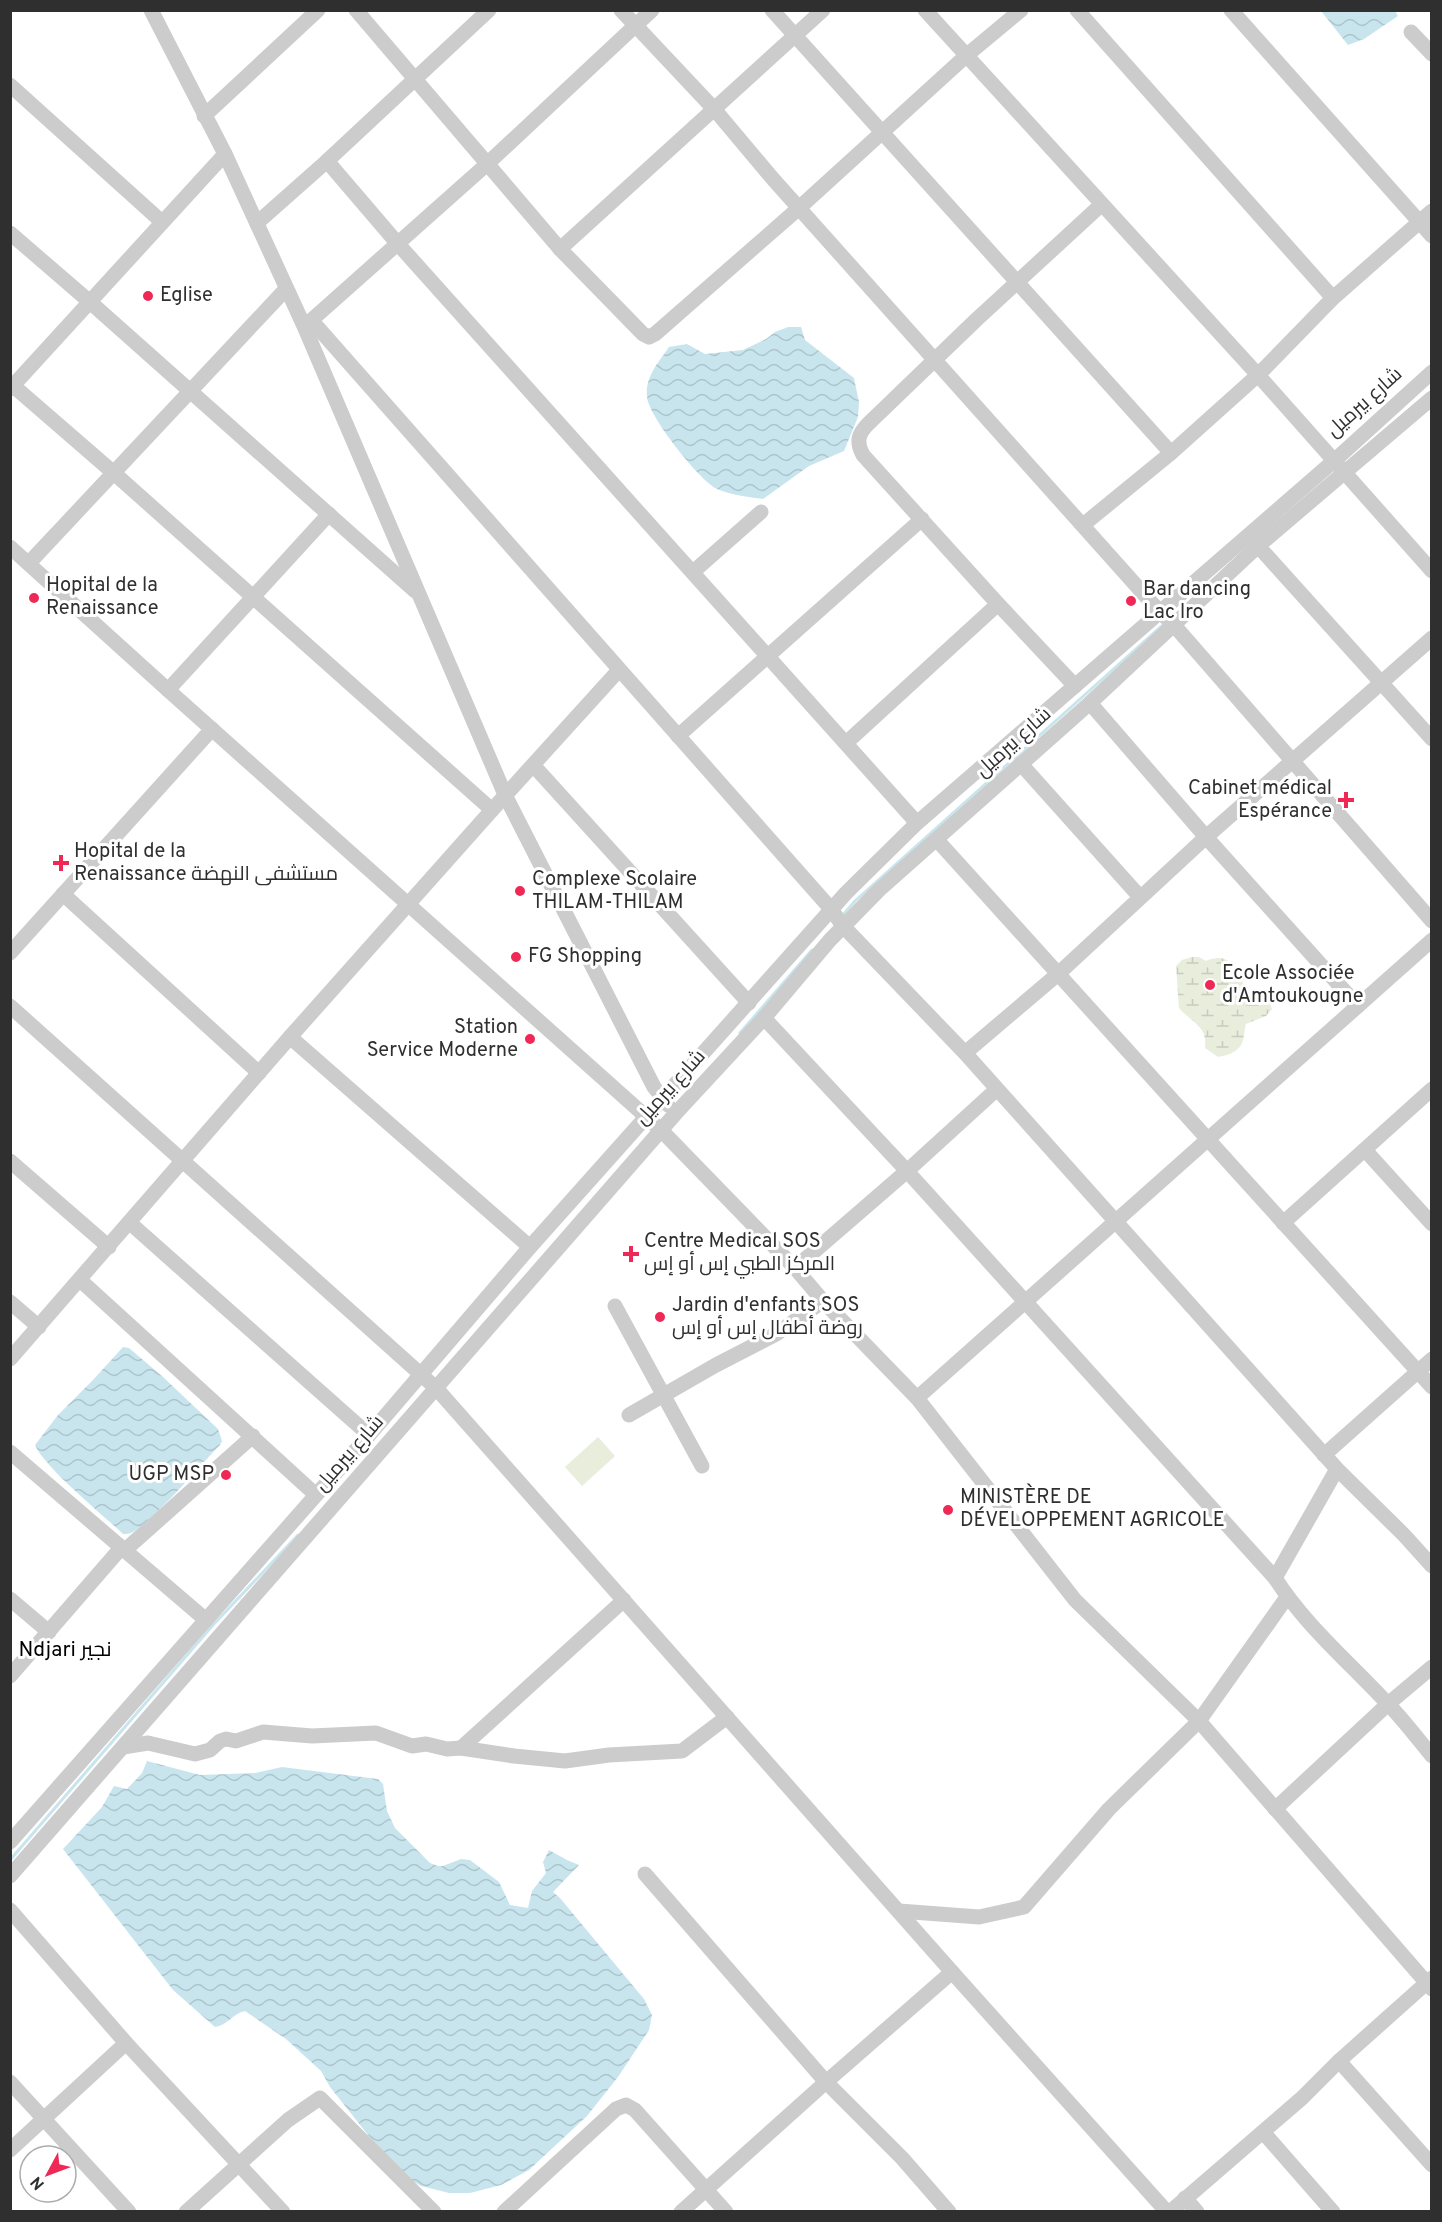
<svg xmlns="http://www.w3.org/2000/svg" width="1442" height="2222" font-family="Overpass,Cairo,sans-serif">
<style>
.wetland{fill:url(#wetland-marsh)}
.pitch{fill:#e8eddc}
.water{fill:url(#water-waves)}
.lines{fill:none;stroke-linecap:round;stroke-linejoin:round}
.stream{stroke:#c8e5ee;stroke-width:3}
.minor{stroke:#ccc;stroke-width:15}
.poi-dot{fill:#ef2956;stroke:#fff;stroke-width:2}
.labels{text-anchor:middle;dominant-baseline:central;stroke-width:6;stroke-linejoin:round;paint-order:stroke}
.poi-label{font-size:20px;fill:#2f2f2f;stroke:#fff;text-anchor:start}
.street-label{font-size:20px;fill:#2f2f2f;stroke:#fff}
.neighbourhood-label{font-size:21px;fill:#000;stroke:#fff}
</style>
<defs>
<pattern id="wetland-marsh" width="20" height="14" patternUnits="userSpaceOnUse" patternTransform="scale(1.5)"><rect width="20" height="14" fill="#e8eddc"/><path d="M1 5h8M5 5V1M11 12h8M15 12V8" fill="none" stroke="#c7ccbd"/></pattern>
<pattern id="water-waves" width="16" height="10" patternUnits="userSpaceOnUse" patternTransform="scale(1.5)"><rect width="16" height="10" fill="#c8e5ee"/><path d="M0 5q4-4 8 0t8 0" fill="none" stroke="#acc5cc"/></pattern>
</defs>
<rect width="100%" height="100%" fill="#fff"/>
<path class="wetland" d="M1192,957H1199L1206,961C1235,949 1237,977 1250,996H1258L1269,1000L1272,1009L1266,1016L1246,1024C1244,1030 1245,1034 1243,1040C1240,1052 1228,1055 1218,1057L1205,1048C1208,1026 1192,1023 1179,1008L1176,966L1182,960Z"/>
<polygon class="pitch" points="598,1437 615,1456 582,1486 565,1467"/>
<g class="water">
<polygon points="1321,11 1395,11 1398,16 1364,39 1348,45"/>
<path d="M788,327H801L805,340L854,378L859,402L858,417L844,451L809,466L763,499C749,497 730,495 717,489C699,480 649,417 647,397C645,377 658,363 669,347L687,344L705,354L743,350L766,339L775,332Z"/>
<path d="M123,1347L129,1348L163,1377L218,1429L222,1441L220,1445C193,1473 167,1506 136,1530C132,1533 129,1534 123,1534C102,1514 45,1468 35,1445L58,1415L93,1380Z"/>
<path d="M147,1761L200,1775L255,1773L282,1767L378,1779L383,1784L387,1811L395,1828L430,1863L438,1866H443L461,1859L470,1860L499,1882L510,1905L528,1908L532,1891L546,1873L543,1862L549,1850L567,1860L579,1865L553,1892L560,1898L644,1999L652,2015L649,2030L618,2077L587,2116L529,2170L501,2185L470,2193H449L421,2186L406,2177L372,2140L330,2087L321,2071L286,2039L245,2011C233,2013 227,2026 215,2027L173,1990L63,1849L102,1807L114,1786L127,1789L142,1773Z"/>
</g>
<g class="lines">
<g class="stream">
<polyline points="842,916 855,901 1166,622"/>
<polyline points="740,1033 812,950"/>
<polyline points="10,1860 213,1625 298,1535"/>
</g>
<g class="minor">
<polyline points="151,10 225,154 304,326 506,797 654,1087 668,1105"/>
<polyline points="356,10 560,249 643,334 649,337 655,334 799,208 967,55 1021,10"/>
<polyline points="621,10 715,110 773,179 1159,611 1173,624 1432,921"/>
<polyline points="772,10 1171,453"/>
<polyline points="925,10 1258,375 1432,571"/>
<polyline points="1077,10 1333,298"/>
<polyline points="1231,10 1432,236"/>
<polyline points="1411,32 1432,54"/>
<polyline points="10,85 162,222"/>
<polyline points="204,116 318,10"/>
<polyline points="327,161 398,244 917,823"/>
<polyline points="257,223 327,161 489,10"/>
<polyline points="10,233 90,302 415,591"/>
<polyline points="560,249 823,10"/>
<polyline points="312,321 831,909 843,926 965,1053 1337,1469 1404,1535 1432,1566"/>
<polyline points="306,325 486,165 652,10"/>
<polyline points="10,383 115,474 492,810 619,670"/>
<polyline points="10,389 225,154"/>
<polyline points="1083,525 1171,453 1258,375 1333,298 1432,211"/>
<polyline points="1258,546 1432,739"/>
<polyline points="10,547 168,690 661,1130 795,1268 823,1301 917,1398 1075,1600 1199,1721 1432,1989"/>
<polyline points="29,563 286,289"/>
<polyline points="693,572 761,512"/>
<path d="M1075,686L998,604L863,455C856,442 858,434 868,424L976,320L1102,204"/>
<polyline points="168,690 329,514"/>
<polyline points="1090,703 1206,837 1358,1006"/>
<polyline points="678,736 922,519"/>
<polyline points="846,743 998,604"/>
<polyline points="1021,764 1140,897"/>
<polyline points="534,766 749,1003"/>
<polyline points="937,840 1432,1387"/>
<polyline points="63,894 259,1073"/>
<polyline points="10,953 212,729"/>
<polyline points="10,1006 436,1388 952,1972 1167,2212"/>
<path d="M764,1018L907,1171L1275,1578C1305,1625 1349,1662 1387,1703C1403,1719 1417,1738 1432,1756"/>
<polyline points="290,1037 530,1247"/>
<polyline points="965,1053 1058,974 1206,837 1432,638"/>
<polyline points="1365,1150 1432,1224"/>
<polyline points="10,1161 109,1247"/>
<polyline points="130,1223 369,1435"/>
<polyline points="1283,1223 1432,1089"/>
<polyline points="795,1268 907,1171 997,1089"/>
<polyline points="80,1280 316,1495"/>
<polyline points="10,1302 39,1327"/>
<polyline points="615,1306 702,1466"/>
<polyline points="10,1359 290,1037 492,810"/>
<polyline points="917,1398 1432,940"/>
<polyline points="629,1415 716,1365 776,1334 823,1301"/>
<polyline points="10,1452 206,1620"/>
<polyline points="1324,1455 1432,1359"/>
<polyline points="124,1551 253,1436"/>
<polyline points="1275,1578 1337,1469"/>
<polyline points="10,1599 49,1632"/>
<polyline points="10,1676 121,1548"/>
<polyline points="123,1747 148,1743 195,1754 210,1750 220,1741 226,1739 236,1741 263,1732 312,1736 376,1733 412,1746 426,1744 447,1749 461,1748 514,1756 565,1761 609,1755 682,1751 727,1717"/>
<polyline points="461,1748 624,1600"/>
<polyline points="1275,1809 1388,1704 1432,1667"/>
<polyline points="10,1842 369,1435 530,1247 846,893 917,823 1335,460 1432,372"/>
<polyline points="645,1874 826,2082 902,2158 949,2212"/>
<polyline points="10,1876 676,1113 764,1018 830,940 879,890 1090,703 1258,546 1432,398"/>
<polyline points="10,1910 126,2043 283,2212"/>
<polyline points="899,1911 979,1917 1024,1907 1109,1809 1199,1721 1287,1597"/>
<polyline points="1339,2061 1432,2165"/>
<polyline points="10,2082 129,2212"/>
<polyline points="1263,2132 1333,2212"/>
<polyline points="10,2150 126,2043"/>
<polyline points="1185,2198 1197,2212"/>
<polyline points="186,2212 288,2120 320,2098 434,2212"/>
<polyline points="504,2212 616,2109 626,2105 635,2110 726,2212"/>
<polyline points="681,2212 826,2082 952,1972"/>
<polyline points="1170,2212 1302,2098 1339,2061 1432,1978"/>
</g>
</g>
<g class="poi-dot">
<circle cx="148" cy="296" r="6"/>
<circle cx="34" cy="598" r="6"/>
<circle cx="1131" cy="601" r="6"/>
<path d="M1343 791h6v6h6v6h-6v6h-6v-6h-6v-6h6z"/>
<path d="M58 854h6v6h6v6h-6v6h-6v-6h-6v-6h6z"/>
<circle cx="520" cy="891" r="6"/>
<circle cx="516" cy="957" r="6"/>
<circle cx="1210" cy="985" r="6"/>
<circle cx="530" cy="1039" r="6"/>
<path d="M628 1245h6v6h6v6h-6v6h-6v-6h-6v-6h6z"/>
<circle cx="660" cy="1317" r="6"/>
<circle cx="226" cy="1475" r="6"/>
<circle cx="948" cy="1510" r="6"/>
</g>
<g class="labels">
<g class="poi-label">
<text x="160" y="296">Eglise</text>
<text x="46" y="586">Hopital de la<tspan x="46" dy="23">Renaissance</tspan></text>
<text x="1143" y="590">Bar dancing<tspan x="1143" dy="23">Lac Iro</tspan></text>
<text x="1332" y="789" text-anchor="end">Cabinet médical<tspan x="1332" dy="23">Espérance</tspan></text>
<text x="74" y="852">Hopital de la<tspan x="74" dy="23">Renaissance مستشفى النهضة</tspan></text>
<text x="532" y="880">Complexe Scolaire<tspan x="532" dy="23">THILAM-THILAM</tspan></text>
<text x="528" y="957">FG Shopping</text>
<text x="1222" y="974">Ecole Associée<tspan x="1222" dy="23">d'Amtoukougne</tspan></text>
<text x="518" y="1028" text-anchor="end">Station<tspan x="518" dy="23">Service Moderne</tspan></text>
<text x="644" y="1242">Centre Medical SOS<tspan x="644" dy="23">المركز الطبي إس أو إس</tspan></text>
<text x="672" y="1306">Jardin d'enfants SOS<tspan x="672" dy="23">روضة أطفال إس أو إس</tspan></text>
<text x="214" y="1475" text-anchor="end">UGP MSP</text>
<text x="960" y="1498">MINISTÈRE DE<tspan x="960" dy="23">DÉVELOPPEMENT AGRICOLE</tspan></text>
</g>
<g class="street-label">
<text transform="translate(1365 403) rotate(-42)">شارع بيرميل</text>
<text transform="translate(1014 743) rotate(-42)">شارع بيرميل</text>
<text transform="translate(671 1088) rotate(-48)">شارع بيرميل</text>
<text transform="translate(350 1454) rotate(-49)">شارع بيرميل</text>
</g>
<g class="neighbourhood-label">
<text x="65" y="1650">Ndjari نجير</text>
</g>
</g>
<rect width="1442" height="2222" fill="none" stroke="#2f2f2f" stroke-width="24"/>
<g transform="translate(48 2174) rotate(229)"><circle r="28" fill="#ffffff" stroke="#acacac" stroke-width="1.5"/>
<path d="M0-4.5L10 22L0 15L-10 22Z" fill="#ef2956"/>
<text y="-9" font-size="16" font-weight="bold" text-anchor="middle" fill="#2f2f2f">N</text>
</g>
</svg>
